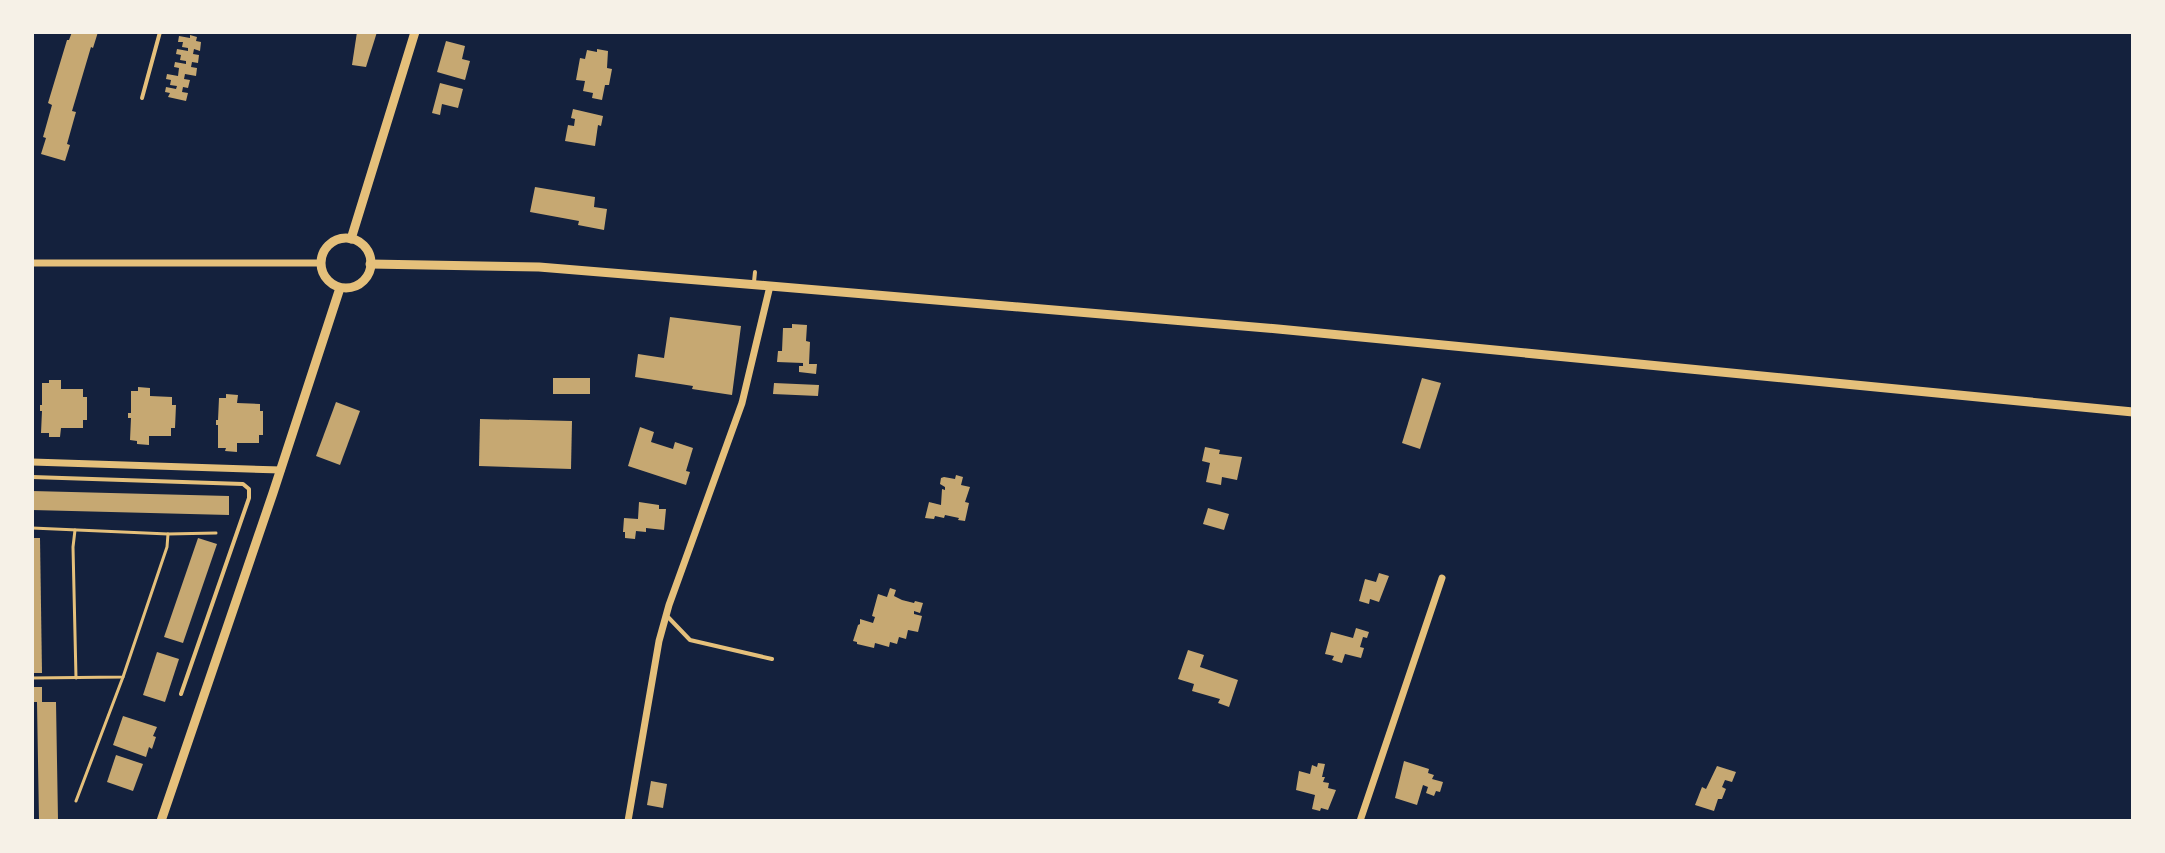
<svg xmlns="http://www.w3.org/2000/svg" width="2165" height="853" font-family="'Nunito Sans',sans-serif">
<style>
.building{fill:#c6a872}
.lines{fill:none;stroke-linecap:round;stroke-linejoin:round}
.path{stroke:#e5c07b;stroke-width:3}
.service{stroke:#e5c07b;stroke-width:4}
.minor{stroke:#e5c07b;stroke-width:7}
.tertiary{stroke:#e5c07b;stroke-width:9}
</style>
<rect width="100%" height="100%" fill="#14213d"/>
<g class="building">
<polygon points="72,32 98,32 93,48 91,47 72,111 76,112 67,144 70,145 65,161 41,154 46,138 43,137 52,105 48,103 67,40 69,40"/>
<polygon points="357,32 377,32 366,67 352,65"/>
<polygon points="190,35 197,37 196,41 201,42 200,51 194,49 193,54 199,55 198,63 192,62 191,67 197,68 196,76 185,74 184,79 190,80 188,88 183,87 182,92 188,93 186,101 168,97 170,93 165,92 166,87 176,89 177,86 170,85 171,80 166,79 167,74 178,76 179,68 174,67 175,62 186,64 186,61 180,60 181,55 176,54 177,49 188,51 188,48 182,47 183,42 178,42 179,36 190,38"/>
<polygon points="446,41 465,46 462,59 470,61 465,80 437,72"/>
<polygon points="597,49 608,51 607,68 612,69 609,85 605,85 602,100 592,98 593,93 583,91 585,81 576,80 580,58 585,59 587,50 597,52"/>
<polygon points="440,83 463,89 458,108 442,104 440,115 432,113"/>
<polygon points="573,109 603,116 601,126 598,125 595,146 565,141 568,125 574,126 575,119 571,118"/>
<polygon points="535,187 595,197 594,207 607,209 604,230 578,225 579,221 530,212"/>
<polygon points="670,317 741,326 732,395 692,389 693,386 635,377 638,354 664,358"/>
<polygon points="792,324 807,325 806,341 810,342 809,364 817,364 816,374 799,372 799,366 803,366 803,363 777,362 778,351 782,351 783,328 792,328"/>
<rect x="553" y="378" width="37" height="16"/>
<polygon points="1422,378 1441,383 1420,449 1402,443"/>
<polygon points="49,380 61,380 61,389 83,389 83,397 87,397 87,420 83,420 83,428 61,428 60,437 49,437 49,433 41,433 42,411 40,411 40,405 42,405 42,383 49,383"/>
<polygon points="774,383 819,385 818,396 773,394"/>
<polygon points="138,387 150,388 150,396 172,397 172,405 176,405 175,428 171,428 171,436 149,436 149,445 137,444 137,441 130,440 131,418 128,418 128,413 131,413 131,391 138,391"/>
<polygon points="226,394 238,395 237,403 260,404 260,411 263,411 263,435 259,435 259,443 237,443 237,452 225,451 226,448 218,448 218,425 216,425 216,420 218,420 219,398 226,398"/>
<polygon points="336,402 360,411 340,465 316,456"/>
<polygon points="480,419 572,421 571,469 479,466"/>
<polygon points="640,427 654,432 651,442 673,449 675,442 693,448 686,471 690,472 686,485 628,466"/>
<polygon points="1205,447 1220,450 1219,454 1242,457 1237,480 1222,477 1221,485 1206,482 1210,463 1202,461"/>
<polygon points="956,475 963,477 961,485 970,487 965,502 969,503 965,521 958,520 959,518 945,515 944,518 935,516 934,519 925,518 929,502 941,505 942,489 945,490 945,487 940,484 941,478 944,477 955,479"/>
<polygon points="32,491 229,496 229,515 32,510"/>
<polygon points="639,502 659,505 659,509 666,509 664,530 646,528 646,532 636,531 635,539 625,538 625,532 623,532 624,518 638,519"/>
<polygon points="1208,508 1229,514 1224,530 1203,524"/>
<polygon points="32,538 40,538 42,673 32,673"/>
<polygon points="198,538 217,544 183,643 164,637"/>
<polygon points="1379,573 1389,576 1379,602 1370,599 1369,604 1359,601 1365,579 1376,582"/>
<polygon points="890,588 896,590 894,596 902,600 914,603 915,601 923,603 920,613 914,611 914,614 922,616 918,632 908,630 906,639 899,637 897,644 890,642 889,647 875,643 874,648 857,644 857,642 853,641 858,625 860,624 860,619 873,623 875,617 872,616 878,594 887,597"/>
<polygon points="1356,628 1369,632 1367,638 1363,637 1360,647 1364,648 1361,658 1345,654 1342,663 1332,660 1334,656 1325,654 1331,632 1353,638"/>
<polygon points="1188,650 1204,655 1200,667 1238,680 1229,707 1218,703 1220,699 1192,691 1194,684 1178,679"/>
<polygon points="157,652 179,659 165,702 143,695"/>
<polygon points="32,687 42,687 42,702 56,702 58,820 39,820 37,702 32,702"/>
<polygon points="123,716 157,727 153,736 156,737 152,749 149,747 146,757 113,745"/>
<polygon points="116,755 143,764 133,791 107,782"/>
<polygon points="1404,761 1429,769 1428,773 1434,775 1432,779 1443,782 1440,792 1436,791 1434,796 1426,793 1428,787 1423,785 1417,805 1395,798"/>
<polygon points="1318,763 1325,764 1322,777 1325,777 1323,782 1329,783 1328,788 1336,790 1328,810 1321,808 1320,811 1312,809 1315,795 1296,790 1299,771 1310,774 1312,765 1317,767"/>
<polygon points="1717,766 1736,772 1732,782 1725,780 1722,787 1726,789 1722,799 1718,799 1714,811 1695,805 1702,787 1706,789"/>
<polygon points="651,781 667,784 663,808 647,805"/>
</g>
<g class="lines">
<g class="path">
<polyline points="32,528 168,534 216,533"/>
<polyline points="75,530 73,547 76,678"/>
<polyline points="32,678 123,677 167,547 168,534"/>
<polyline points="76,801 123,677"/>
</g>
<g class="service">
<polyline points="142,98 160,32"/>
<polyline points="754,282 755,272"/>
<polyline points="32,477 243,484 249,489 249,498 181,694"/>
<polyline points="668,617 690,640 772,659"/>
</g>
<g class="minor">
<polyline points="32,263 320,263"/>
<polyline points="32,462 281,470"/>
<polyline points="628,821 659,641 669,605 742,403 770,286"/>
<polyline points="1360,821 1442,578"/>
</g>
<g class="tertiary">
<circle cx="346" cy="263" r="25"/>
<polyline points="351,239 415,32"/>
<polyline points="370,264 539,267 770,286 1278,329 2133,412"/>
<polyline points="161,821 273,493 340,288"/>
</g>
</g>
<rect width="2165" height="853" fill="none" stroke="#f6f1e7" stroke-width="68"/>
</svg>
